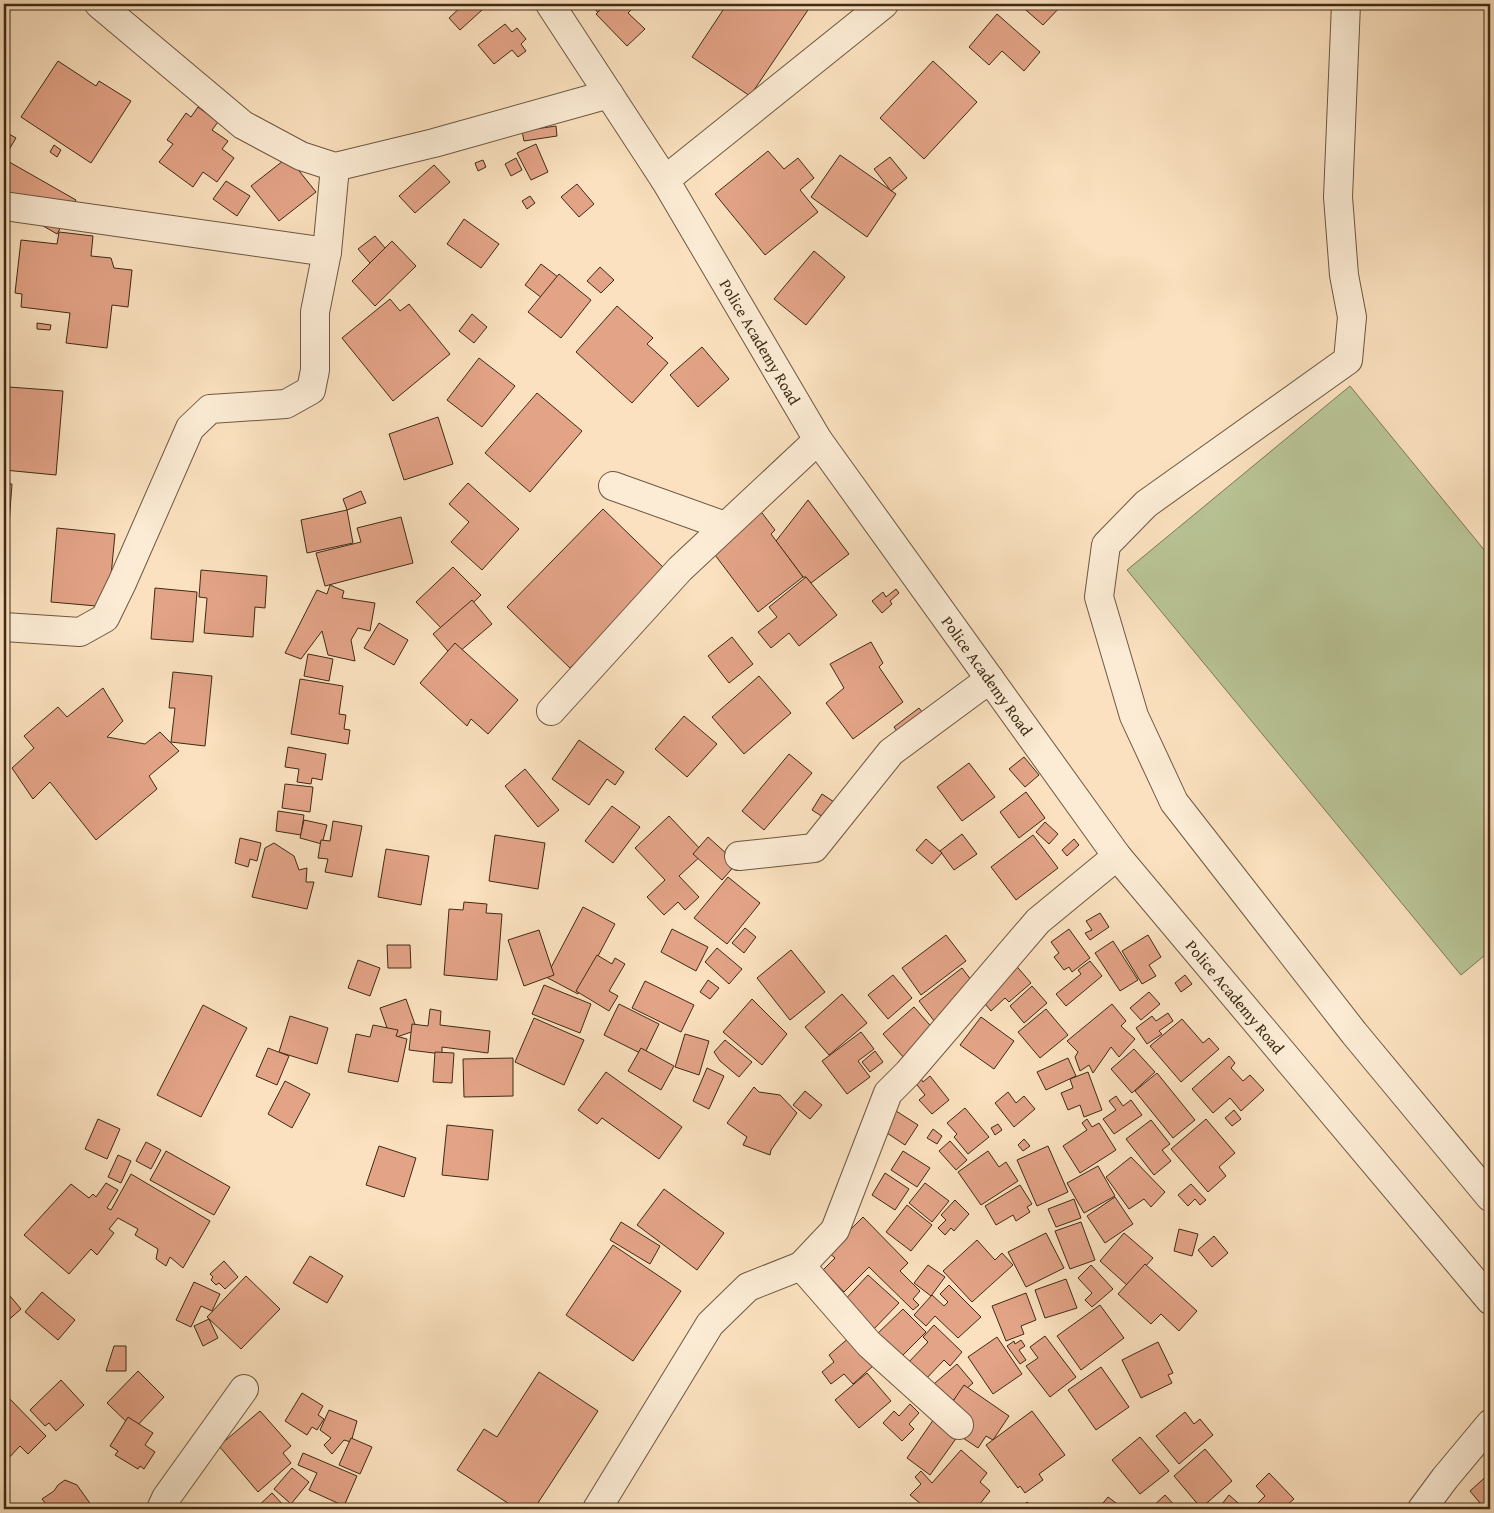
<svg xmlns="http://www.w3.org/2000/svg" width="1494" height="1513" font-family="'Gentium Book Plus',serif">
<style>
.green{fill:#b9c496;stroke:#7c7856}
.building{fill:#e3a387;stroke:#3e2b15}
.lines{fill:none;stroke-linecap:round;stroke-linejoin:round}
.minor-casing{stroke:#6d5840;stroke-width:30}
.minor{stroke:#fcecd5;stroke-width:28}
.labels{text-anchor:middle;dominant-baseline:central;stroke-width:4.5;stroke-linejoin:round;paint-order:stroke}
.street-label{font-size:16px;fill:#3e2b15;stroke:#fcecd5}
</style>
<rect width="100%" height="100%" fill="#fbe1bf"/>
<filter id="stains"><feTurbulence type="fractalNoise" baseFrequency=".004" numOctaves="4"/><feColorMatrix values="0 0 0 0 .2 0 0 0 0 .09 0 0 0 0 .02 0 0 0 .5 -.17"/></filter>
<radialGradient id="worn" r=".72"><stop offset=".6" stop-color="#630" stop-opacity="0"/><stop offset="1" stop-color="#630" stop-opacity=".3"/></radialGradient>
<polygon class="green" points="1350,386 1490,557 1490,951 1461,975 1127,570"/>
<g class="building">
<polygon points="464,4 476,4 482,10 460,30 449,18"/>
<polygon points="589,4 611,4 601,15"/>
<polygon points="606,4 637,4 628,13 645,29 627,46 596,14"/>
<polygon points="727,4 812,4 750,96 692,57"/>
<polygon points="1019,4 1063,4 1043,25"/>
<polygon points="997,14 1040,52 1024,71 1002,51 989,65 969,47"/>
<polygon points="505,24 512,32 517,28 526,39 521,44 526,51 518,57 512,50 494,64 478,45"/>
<polygon points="58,61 96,86 99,81 131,101 91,163 21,117"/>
<polygon points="933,61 977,102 924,159 880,118"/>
<polygon points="198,107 218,122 212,130 228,141 222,149 234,158 217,182 203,172 193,187 159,162 173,144 167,140 186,113 191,117"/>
<polygon points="556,126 557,136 524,141 522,131"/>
<polygon points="4,131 16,138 4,158"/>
<polygon points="536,144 548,172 531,180 517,153"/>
<polygon points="54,145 61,150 57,157 50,152"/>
<polygon points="768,151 784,169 798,158 814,178 800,190 818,212 765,255 715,194"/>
<polygon points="840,155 896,194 867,237 811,197"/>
<polygon points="288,157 316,192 279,221 251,186"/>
<polygon points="890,157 907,178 891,191 874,169"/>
<polygon points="516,158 522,170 511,176 505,164"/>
<polygon points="4,159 76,200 57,234 4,203"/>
<polygon points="483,160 486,167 478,171 475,163"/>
<polygon points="434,165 450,182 415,213 399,196"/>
<polygon points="226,181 250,196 237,216 213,199"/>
<polygon points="577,184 594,204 579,217 561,197"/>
<polygon points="530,196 535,203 527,209 522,201"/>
<polygon points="464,219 499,244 481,268 447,244"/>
<polygon points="59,232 93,236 91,256 111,258 114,268 132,270 128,307 112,305 107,348 66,343 70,313 21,307 22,294 15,293 21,240 57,244"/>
<polygon points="375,236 386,249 370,263 358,249"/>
<polygon points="392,241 416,266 375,306 352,281"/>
<polygon points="814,251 845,277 806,325 774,299"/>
<polygon points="541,264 558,277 542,298 525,285"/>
<polygon points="600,267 614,280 601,293 587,281"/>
<polygon points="559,274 591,300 561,338 528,312"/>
<polygon points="390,299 400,311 409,304 450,354 393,401 342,338"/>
<polygon points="617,306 653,338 647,344 668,363 632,403 576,352"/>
<polygon points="472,314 487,327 474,343 459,331"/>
<polygon points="37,323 51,325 50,330 37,329"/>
<polygon points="702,347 729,379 698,407 670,375"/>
<polygon points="479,358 515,386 482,427 447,400"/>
<polygon points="9,387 63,391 56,475 4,470"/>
<polygon points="537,393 582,431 530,492 485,453"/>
<polygon points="438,417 453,464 404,480 389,434"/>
<polygon points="4,483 12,484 7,551 4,551"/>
<polygon points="468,483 519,529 482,570 451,542 469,522 449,504"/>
<polygon points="361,491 366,503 347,510 343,499"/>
<polygon points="808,500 849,554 811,583 806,577 803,577 776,541"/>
<polygon points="603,509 666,570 570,668 507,607"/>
<polygon points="759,509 775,530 771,534 803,577 758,612 709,547"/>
<polygon points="347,510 353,543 307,553 301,520"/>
<polygon points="401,517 413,563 325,586 316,553 361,542 357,528"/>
<polygon points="57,528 115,534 108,607 51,602"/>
<polygon points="453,567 481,595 444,631 416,602"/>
<polygon points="201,570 267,576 265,608 255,607 253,637 204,633 207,598 199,597"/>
<polygon points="806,577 837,615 799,646 789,633 771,648 758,632 777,617 769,607"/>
<polygon points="330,585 344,591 342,598 375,603 370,631 358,628 351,640 355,661 328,655 322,631 301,659 285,653 317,590 327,594"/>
<polygon points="155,588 197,592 193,642 151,639"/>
<polygon points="896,589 899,593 890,601 892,604 882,613 872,601 883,592 886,597"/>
<polygon points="472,600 492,624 453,657 433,634"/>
<polygon points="379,623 408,640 394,665 364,648"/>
<polygon points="732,637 753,664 729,683 708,656"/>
<polygon points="871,642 883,663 879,667 903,702 853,739 826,703 844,688 830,664"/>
<polygon points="455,643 518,700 488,734 471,719 467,726 420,683"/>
<polygon points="308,654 333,659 329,681 304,676"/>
<polygon points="173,672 212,676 205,746 171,742 175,708 169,708"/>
<polygon points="759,676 791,713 744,754 712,717"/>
<polygon points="300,679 343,686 339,714 346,715 344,729 350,730 348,744 291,734"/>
<polygon points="103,688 123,721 107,737 145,744 160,732 179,751 149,776 157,789 96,840 50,782 33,799 12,768 34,748 24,736 58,707 67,717"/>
<polygon points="919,708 935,729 909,748 894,727"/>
<polygon points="684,716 717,744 687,777 655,749"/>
<polygon points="579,740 624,772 615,785 607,779 589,805 552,779"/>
<polygon points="288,747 326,754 322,780 312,778 311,784 297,782 299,769 285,767"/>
<polygon points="789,754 812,773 764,830 742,811"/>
<polygon points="1024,757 1039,775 1025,787 1009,769"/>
<polygon points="969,763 995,797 962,821 937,787"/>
<polygon points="525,769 559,810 538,827 505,786"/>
<polygon points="285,784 313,787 310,812 282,808"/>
<polygon points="1026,792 1045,818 1019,838 1000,812"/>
<polygon points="822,794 834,802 823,817 812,810"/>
<polygon points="612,806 640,827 613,863 585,841"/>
<polygon points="278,811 304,815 301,835 276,831"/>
<polygon points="669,816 704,853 679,876 699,897 685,910 678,902 664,915 647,897 665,880 635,848"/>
<polygon points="304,820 327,825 322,844 300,838"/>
<polygon points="333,821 362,826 352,877 325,872 328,859 318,858 321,840 330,841"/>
<polygon points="1045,822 1058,834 1049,844 1036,832"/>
<polygon points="962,834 977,854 954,870 940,851"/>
<polygon points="495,835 545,843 538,889 489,881"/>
<polygon points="1033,835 1058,868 1016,900 991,867"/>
<polygon points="708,837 737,863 722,880 693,854"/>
<polygon points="240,838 261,843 257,861 250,859 248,867 235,863"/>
<polygon points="926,839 942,853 932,864 916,850"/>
<polygon points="1074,839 1079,845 1067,856 1062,850"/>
<polygon points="274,843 294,856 299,870 307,868 306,882 314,882 307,909 252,897 265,848"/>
<polygon points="386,849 429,856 421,905 378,897"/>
<polygon points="728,877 760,903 727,944 694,918"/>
<polygon points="464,902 487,904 486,913 502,914 497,980 444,975 449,909 463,910"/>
<polygon points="583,907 615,924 578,994 546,977"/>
<polygon points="1100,913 1109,927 1090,940 1085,933 1092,930 1086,921"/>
<polygon points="745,928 756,937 744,953 732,943"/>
<polygon points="672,929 708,947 696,971 661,952"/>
<polygon points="1069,929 1090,958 1072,972 1069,967 1064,970 1054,957 1059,953 1051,942"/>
<polygon points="539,930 554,975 524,986 508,940"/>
<polygon points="946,935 966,961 921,995 902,968"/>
<polygon points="1148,935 1161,957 1149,965 1156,976 1142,984 1122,951"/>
<polygon points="1113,941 1138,980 1120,991 1095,953"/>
<polygon points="387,945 410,945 411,968 388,968"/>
<polygon points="717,948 742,969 729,984 705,962"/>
<polygon points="791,950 825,992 790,1020 757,978"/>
<polygon points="597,955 612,964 615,958 625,964 609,991 618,996 609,1011 576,991"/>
<polygon points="358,960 380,968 370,996 348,988"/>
<polygon points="1090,961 1102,976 1066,1006 1056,994 1081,974 1078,970"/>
<polygon points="1013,962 1031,983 1009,1002 1005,998 991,1011 976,993"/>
<polygon points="962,968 981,993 938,1026 919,1001"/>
<polygon points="893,975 912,998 888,1019 868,995"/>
<polygon points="1185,975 1192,984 1181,992 1175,983"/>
<polygon points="708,980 719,988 710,999 700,992"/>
<polygon points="645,981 694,1005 681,1032 632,1008"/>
<polygon points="544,985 591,1004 580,1033 532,1014"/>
<polygon points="1032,986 1047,1003 1024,1023 1010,1006"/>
<polygon points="1149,992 1160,1004 1141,1020 1130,1008"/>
<polygon points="842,994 867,1023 829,1055 805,1027"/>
<polygon points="406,999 417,1030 391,1039 380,1008"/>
<polygon points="752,999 787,1034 762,1065 723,1032"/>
<polygon points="619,1004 659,1024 644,1055 604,1035"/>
<polygon points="1112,1004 1126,1021 1121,1026 1135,1039 1119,1057 1111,1047 1093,1073 1089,1065 1080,1071 1075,1057 1078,1052 1067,1041"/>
<polygon points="203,1005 247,1028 201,1117 157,1095"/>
<polygon points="914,1007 935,1031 904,1058 883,1034"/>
<polygon points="430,1009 441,1011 440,1025 490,1031 488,1053 442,1047 442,1054 409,1050 412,1024 428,1026"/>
<polygon points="1046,1009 1068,1035 1040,1058 1018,1032"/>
<polygon points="1168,1013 1173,1021 1159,1031 1162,1034 1147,1044 1136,1028 1152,1016 1156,1021"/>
<polygon points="290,1016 328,1028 317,1064 279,1052"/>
<polygon points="981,1017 1014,1041 994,1069 960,1045"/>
<polygon points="534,1018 584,1040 564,1085 515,1062"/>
<polygon points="1182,1019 1203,1043 1209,1038 1219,1049 1181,1082 1150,1046"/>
<polygon points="373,1025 398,1030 396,1036 407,1039 398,1082 348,1072 356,1034 370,1037"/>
<polygon points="861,1032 874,1049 858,1061 870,1077 847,1094 822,1061"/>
<polygon points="685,1034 709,1041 699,1075 675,1067"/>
<polygon points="725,1040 752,1062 739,1077 720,1061 714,1052"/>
<polygon points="268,1048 289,1056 277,1085 256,1076"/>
<polygon points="641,1048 674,1066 661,1090 628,1071"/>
<polygon points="1134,1049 1155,1072 1132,1093 1111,1069"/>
<polygon points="875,1051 883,1062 870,1072 862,1062"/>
<polygon points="435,1052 454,1053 452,1083 433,1082"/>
<polygon points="1229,1056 1235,1063 1231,1068 1243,1081 1250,1075 1264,1090 1241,1111 1230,1098 1213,1113 1192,1089"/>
<polygon points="513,1058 513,1096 464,1097 463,1059"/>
<polygon points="1068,1058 1076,1076 1046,1090 1037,1072"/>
<polygon points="707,1068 724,1076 709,1109 693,1101"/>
<polygon points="606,1072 682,1127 659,1159 602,1118 597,1124 578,1110"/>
<polygon points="1088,1072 1102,1110 1084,1117 1080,1105 1068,1110 1061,1093 1073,1088 1070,1079"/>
<polygon points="1157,1073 1195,1120 1173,1138 1135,1091"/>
<polygon points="930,1076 949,1100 932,1114 919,1100 925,1095 914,1081 920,1077 923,1082"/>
<polygon points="285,1081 310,1094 292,1128 268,1114"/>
<polygon points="754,1087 759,1092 780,1095 797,1113 771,1150 770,1155 743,1145 747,1137 727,1123"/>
<polygon points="805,1091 822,1105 810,1119 793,1105"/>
<polygon points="1008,1092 1016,1103 1024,1096 1035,1109 1014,1127 995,1103"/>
<polygon points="1116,1096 1123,1106 1131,1100 1142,1115 1114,1134 1103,1119 1116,1110 1109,1101"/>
<polygon points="965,1108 989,1137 968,1154 954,1137 957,1134 947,1123"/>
<polygon points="893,1109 918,1125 905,1145 881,1129"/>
<polygon points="1234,1110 1241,1119 1232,1126 1225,1118"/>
<polygon points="98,1119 120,1129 107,1159 85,1149"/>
<polygon points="1087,1119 1092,1127 1099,1123 1116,1150 1080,1173 1063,1146 1087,1130 1082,1123"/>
<polygon points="1206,1119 1235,1153 1219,1167 1226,1176 1208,1192 1171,1149"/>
<polygon points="1151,1120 1170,1144 1162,1150 1171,1161 1154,1175 1126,1139"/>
<polygon points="998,1124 1002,1130 995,1135 991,1128"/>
<polygon points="447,1125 493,1130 488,1180 442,1175"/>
<polygon points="933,1129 942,1136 937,1144 927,1138"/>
<polygon points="1024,1139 1030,1146 1023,1151 1018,1145"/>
<polygon points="950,1141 967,1160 956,1170 939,1151"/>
<polygon points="146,1142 161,1150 151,1169 136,1161"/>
<polygon points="379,1146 416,1158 404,1197 366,1185"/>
<polygon points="1048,1146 1068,1192 1037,1206 1017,1160"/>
<polygon points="166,1151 230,1187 214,1215 150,1180"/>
<polygon points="903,1151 930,1168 917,1187 891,1170"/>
<polygon points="988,1151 999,1167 1006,1162 1018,1181 981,1205 958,1172"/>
<polygon points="118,1155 131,1161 121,1183 108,1177"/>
<polygon points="1131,1157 1165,1192 1151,1207 1144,1199 1129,1209 1106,1177"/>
<polygon points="1098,1166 1115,1196 1084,1213 1067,1183"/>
<polygon points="885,1173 909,1189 895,1210 872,1195"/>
<polygon points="131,1174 210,1221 183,1268 170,1257 166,1266 156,1259 158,1249 135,1235 138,1229 118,1218 109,1229 114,1233 97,1255 91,1249 69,1274 24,1235 71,1184 89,1198 93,1194 96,1197 106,1183 118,1190 107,1208 111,1210"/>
<polygon points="925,1183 949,1201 932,1222 909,1203"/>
<polygon points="1191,1184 1206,1200 1200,1205 1195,1199 1188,1206 1178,1195"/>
<polygon points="1020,1185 1032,1204 1027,1207 1030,1212 1016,1221 1013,1215 996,1225 985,1206"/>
<polygon points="664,1189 724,1233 697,1270 637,1225"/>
<polygon points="1115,1197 1133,1224 1105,1243 1087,1216"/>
<polygon points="1074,1199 1081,1218 1056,1227 1048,1209"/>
<polygon points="955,1200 969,1214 954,1231 951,1228 945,1235 938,1228 946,1220 941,1215"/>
<polygon points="907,1205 932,1225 911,1251 886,1232"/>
<polygon points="863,1217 908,1263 900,1271 920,1291 913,1299 919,1305 913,1310 869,1267 844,1292 823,1270 835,1258 828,1252"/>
<polygon points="621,1222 660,1246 650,1264 610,1240"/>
<polygon points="1081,1222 1095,1260 1070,1269 1055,1231"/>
<polygon points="1179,1229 1198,1234 1192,1256 1174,1251"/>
<polygon points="1046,1233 1064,1268 1026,1287 1008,1252"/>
<polygon points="1124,1233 1153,1258 1128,1286 1100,1261"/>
<polygon points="1214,1236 1228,1253 1212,1267 1198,1250"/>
<polygon points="977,1240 995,1260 1002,1253 1013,1265 972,1302 943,1271"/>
<polygon points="613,1245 681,1291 633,1361 566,1315"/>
<polygon points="310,1256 343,1276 327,1303 293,1283"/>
<polygon points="224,1261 238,1277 225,1289 219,1283 216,1285 211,1280 213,1277 210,1274"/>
<polygon points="1145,1264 1197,1311 1179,1331 1161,1314 1151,1324 1118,1294"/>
<polygon points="928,1265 945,1277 931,1296 914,1283"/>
<polygon points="1091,1265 1113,1289 1092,1307 1085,1300 1092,1293 1078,1278"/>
<polygon points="868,1275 899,1303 871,1332 841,1304"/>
<polygon points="246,1276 280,1309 241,1349 207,1317"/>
<polygon points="1066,1279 1077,1308 1045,1318 1035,1290"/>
<polygon points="194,1282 220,1294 212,1311 201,1306 191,1327 176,1320"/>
<polygon points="949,1285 981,1317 958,1338 935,1316 926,1326 914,1315 932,1295 944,1306 948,1302 940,1294"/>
<polygon points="4,1289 21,1309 5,1323 4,1322"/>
<polygon points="42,1292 75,1320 58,1340 25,1312"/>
<polygon points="1026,1293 1036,1320 1021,1326 1024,1334 1006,1341 992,1306"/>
<polygon points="1100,1305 1124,1338 1081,1370 1057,1336"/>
<polygon points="903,1309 926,1332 898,1360 875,1336"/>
<polygon points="209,1319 218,1338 203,1346 194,1326"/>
<polygon points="934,1325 962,1352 950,1366 944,1360 923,1382 906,1365 928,1342 923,1337"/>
<polygon points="1045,1336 1076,1377 1050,1397 1026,1366 1038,1358 1030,1347"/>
<polygon points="850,1337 874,1365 853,1384 844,1374 831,1384 822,1372 834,1362 829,1355"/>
<polygon points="997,1337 1022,1374 993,1394 968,1357"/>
<polygon points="1021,1340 1025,1346 1019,1350 1026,1360 1020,1364 1007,1346 1014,1341 1015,1344"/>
<polygon points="1158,1342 1173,1373 1168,1375 1172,1383 1141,1398 1122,1360"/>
<polygon points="114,1346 126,1346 126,1371 106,1371"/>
<polygon points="957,1364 973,1383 936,1415 920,1396"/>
<polygon points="1101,1367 1129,1407 1096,1430 1068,1390"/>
<polygon points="138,1371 164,1397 134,1429 107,1403"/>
<polygon points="539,1372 598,1411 534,1509 517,1509 457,1470 484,1429 497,1437"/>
<polygon points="867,1373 891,1401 859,1428 835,1400"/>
<polygon points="61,1380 84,1405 56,1431 49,1423 45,1426 30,1410"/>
<polygon points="964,1385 1009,1416 993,1440 986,1436 978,1448 960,1436 951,1404"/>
<polygon points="4,1393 46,1436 28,1454 20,1446 4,1463"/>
<polygon points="302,1393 323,1406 318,1415 324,1419 317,1430 312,1427 307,1435 285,1421"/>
<polygon points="910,1404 919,1413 909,1424 914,1429 902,1441 883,1423 894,1411 899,1416"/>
<polygon points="329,1410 357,1421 351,1442 344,1440 332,1454 324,1445 331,1438 320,1430"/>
<polygon points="260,1411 291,1446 283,1453 291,1463 258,1492 219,1446"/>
<polygon points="1032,1411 1065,1455 1039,1474 1043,1480 1025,1493 1020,1486 1018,1488 986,1445"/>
<polygon points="1185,1412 1194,1424 1200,1419 1213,1435 1179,1464 1156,1436"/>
<polygon points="936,1416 960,1433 930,1475 907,1458"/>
<polygon points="128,1417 153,1433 145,1445 155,1452 144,1469 140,1466 138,1469 115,1455 118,1451 110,1446"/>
<polygon points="1140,1437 1169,1471 1140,1494 1112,1460"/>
<polygon points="351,1438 372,1447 360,1474 339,1465"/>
<polygon points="1205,1449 1232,1481 1201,1508 1174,1476"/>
<polygon points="961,1450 987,1473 980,1482 990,1491 976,1509 927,1509 910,1495 921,1484 915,1477 921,1471 932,1483"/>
<polygon points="303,1453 357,1476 344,1506 309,1490 317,1473 298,1465"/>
<polygon points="292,1468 309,1482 291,1504 274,1489"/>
<polygon points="1269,1473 1294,1499 1282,1509 1262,1509 1257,1504 1265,1496 1256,1486"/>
<polygon points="1490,1473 1490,1509 1485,1509 1470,1491"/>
<polygon points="65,1480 77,1485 94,1509 50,1509 42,1499 54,1491 58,1485"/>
<polygon points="272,1493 287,1509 255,1509"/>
<polygon points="1165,1495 1178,1509 1150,1509"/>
<polygon points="1229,1495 1245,1509 1218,1509"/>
<polygon points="1108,1497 1124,1509 1098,1509"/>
<polygon points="1027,1502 1036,1509 1020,1509"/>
</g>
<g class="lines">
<defs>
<g id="minor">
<polyline points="99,4 243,125 301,156 335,167 434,143 609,94"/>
<path id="s1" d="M550,4L665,180L818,440L1117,856L1490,1300"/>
<polyline points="1346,4 1338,197 1344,275 1352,317 1348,360 1146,504 1106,545 1099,597 1134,716 1174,802 1354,1033 1490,1197"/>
<polyline points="665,180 884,4"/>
<polyline points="4,206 327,252"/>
<polyline points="613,486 725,526"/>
<polyline points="4,627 80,632 105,618 122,583 190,428 210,409 286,404 311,390 315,370 315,312 327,252 335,167"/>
<polyline points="551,711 680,569 818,440"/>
<polyline points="739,856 814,848 891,752 990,679"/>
<polyline points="801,1266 869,1344 959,1425"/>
<polyline points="161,1509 166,1498 244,1389"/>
<polyline points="597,1509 710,1324 748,1287 801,1266 835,1230 888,1093 908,1073 1038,921 1117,856"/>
<polyline points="1422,1509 1445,1478 1490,1424"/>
</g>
</defs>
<use href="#minor" class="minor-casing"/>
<use href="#minor" class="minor"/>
</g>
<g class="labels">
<g class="street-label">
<text stroke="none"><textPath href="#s1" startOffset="398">Police Academy Road</textPath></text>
<text stroke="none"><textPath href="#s1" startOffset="802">Police Academy Road</textPath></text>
<text stroke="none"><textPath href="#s1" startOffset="1208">Police Academy Road</textPath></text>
</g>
</g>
<rect width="1494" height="1513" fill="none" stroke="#fbe1bf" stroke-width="20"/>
<rect x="5" y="5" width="1484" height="1503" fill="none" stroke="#3e2b15" stroke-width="2.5"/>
<rect x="10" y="10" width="1474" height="1493" fill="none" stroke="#3e2b15"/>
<rect width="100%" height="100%" filter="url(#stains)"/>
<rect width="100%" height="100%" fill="url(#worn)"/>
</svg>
